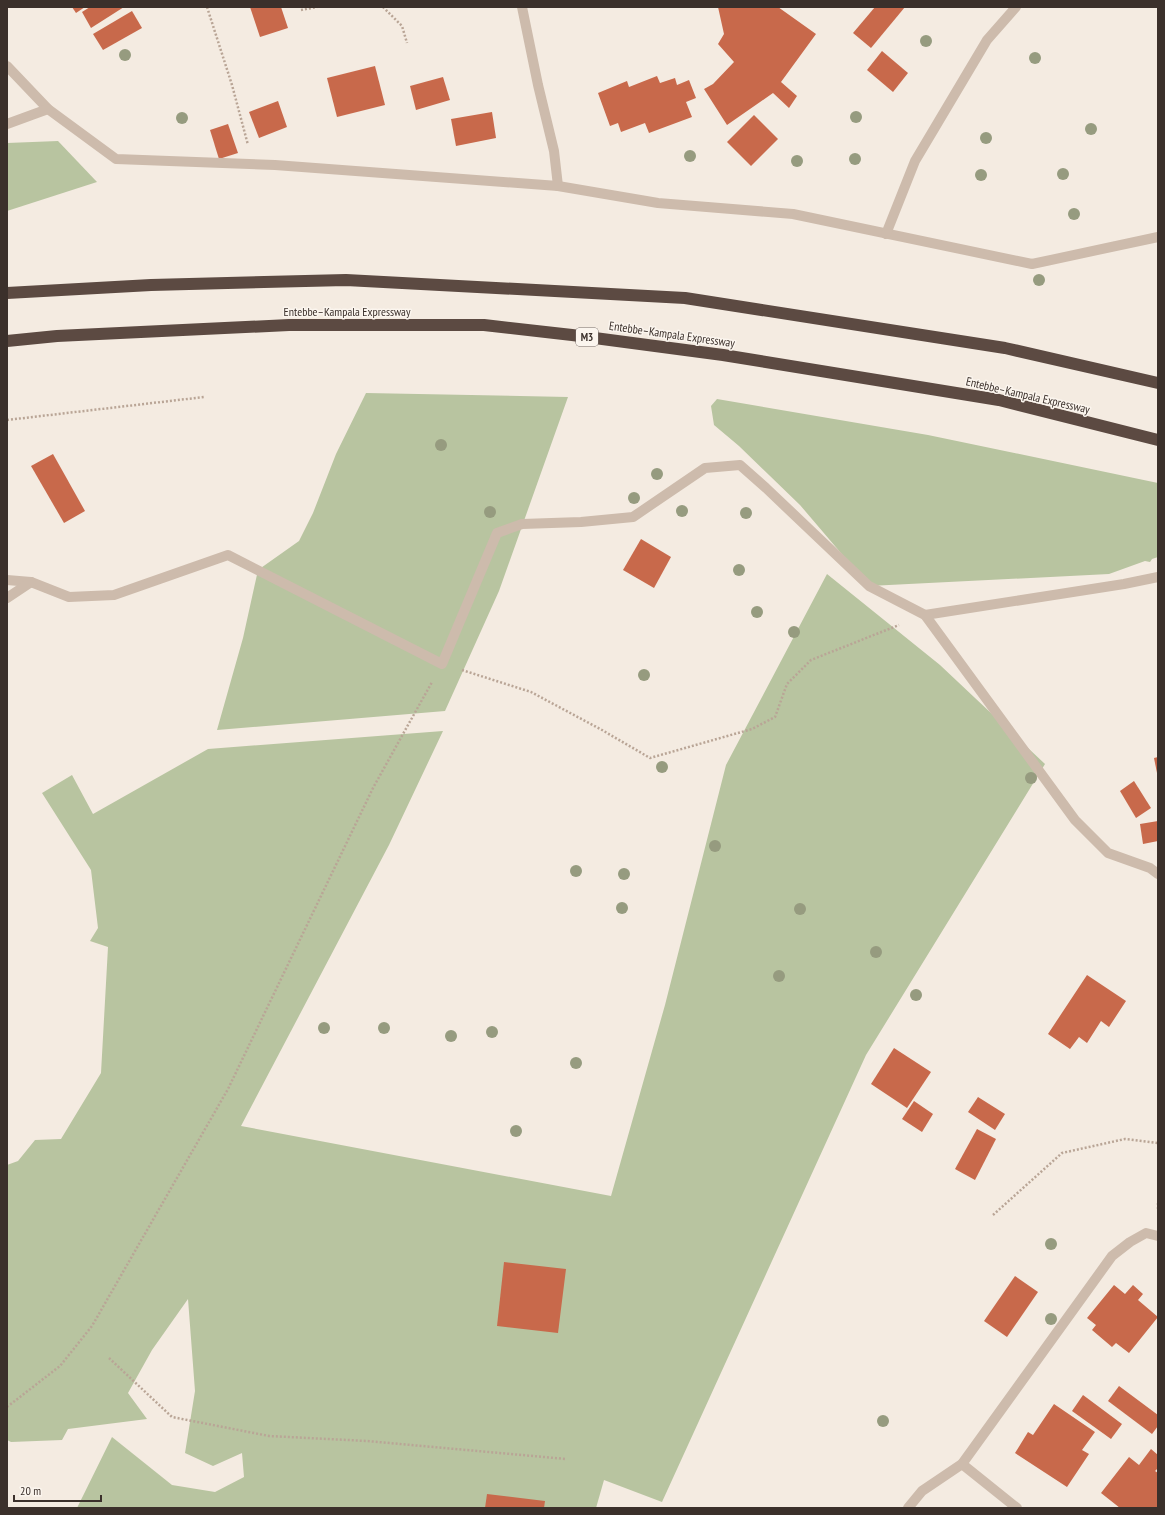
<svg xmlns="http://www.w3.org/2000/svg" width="1165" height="1515" font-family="'PT Sans Narrow',sans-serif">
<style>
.green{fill:#b8c4a0}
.building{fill:#c8694b}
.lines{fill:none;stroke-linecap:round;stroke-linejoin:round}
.path{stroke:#b9a596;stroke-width:2.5;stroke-dasharray:2 2;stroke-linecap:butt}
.minor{stroke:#cdbbac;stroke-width:10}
.highway{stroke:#5c4a42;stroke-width:12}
.tree{fill:#969b7f}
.labels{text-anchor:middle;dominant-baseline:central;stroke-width:3;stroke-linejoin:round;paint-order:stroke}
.shield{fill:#fbf5ee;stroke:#756b66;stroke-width:1}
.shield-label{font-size:11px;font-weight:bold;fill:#3b302b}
.street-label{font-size:12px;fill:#3b302b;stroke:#fbf5ee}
</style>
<rect width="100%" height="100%" fill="#f4ebe1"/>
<g class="green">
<polygon points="58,141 97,182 7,211 7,143"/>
<polygon points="366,393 568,397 499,591 445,711 217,730 243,638 258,570 299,541 313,513 336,454"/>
<polygon points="717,399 928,435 1158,483 1158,557 1152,559 1150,562 1145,561 1109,574 869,586 800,505 739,446 714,425 711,406"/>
<polygon points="827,574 940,665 1045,764 866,1055 662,1502 604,1480 596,1508 77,1508 112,1437 172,1485 215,1492 244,1477 242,1453 213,1466 185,1453 195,1391 188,1299 152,1350 128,1393 147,1419 68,1429 62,1440 11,1442 7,1440 7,1165 18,1161 35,1140 61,1139 101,1073 108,947 90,941 98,928 91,870 42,793 72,775 93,814 208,749 443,731 389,845 241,1126 611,1196 665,1005 726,765"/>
</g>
<g class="building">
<polygon points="72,7 85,7 76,13"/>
<polygon points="90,7 124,7 91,28 82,12"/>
<polygon points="250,7 281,7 288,28 260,37"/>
<polygon points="718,7 778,7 816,34 781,82 797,96 789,108 773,93 727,125 704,89 713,84 734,62 718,44 724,34"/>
<polygon points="875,7 905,7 871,48 853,33"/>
<polygon points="132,11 142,28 103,50 93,34"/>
<polygon points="882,51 908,73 893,92 867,70"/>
<polygon points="375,66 385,105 337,117 327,78"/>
<polygon points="657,76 660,83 675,78 677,85 689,80 696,98 686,102 692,117 649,133 645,123 621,132 618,123 610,126 598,93 627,81 629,87"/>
<polygon points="443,77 450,100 416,110 410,86"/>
<polygon points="278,101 287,127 259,138 249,112"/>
<polygon points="492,112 496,138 456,146 451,119"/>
<polygon points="754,115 778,139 751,166 727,142"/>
<polygon points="228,124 238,153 219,159 210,130"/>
<polygon points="53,454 85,511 64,523 31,466"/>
<polygon points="641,539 671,557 654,588 623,570"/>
<polygon points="1158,757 1158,773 1157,773 1154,758"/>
<polygon points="1134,781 1151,808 1136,818 1120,791"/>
<polygon points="1158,821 1158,841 1143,844 1140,824"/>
<polygon points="1087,975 1126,1001 1109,1027 1101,1021 1087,1043 1079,1037 1070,1049 1048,1034"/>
<polygon points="894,1048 931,1072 907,1108 871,1084"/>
<polygon points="978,1097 1005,1114 995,1130 968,1112"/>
<polygon points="914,1101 933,1114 922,1132 902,1119"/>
<polygon points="977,1129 996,1139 975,1180 955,1169"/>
<polygon points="504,1262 566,1269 558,1333 497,1326"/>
<polygon points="1015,1276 1038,1292 1007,1337 984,1321"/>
<polygon points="1114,1285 1125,1294 1133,1285 1143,1294 1138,1300 1158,1317 1129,1353 1116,1343 1112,1347 1092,1330 1096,1325 1087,1318"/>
<polygon points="1119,1386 1158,1415 1158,1426 1152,1434 1108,1401"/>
<polygon points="1083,1395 1122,1424 1111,1439 1072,1411"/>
<polygon points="1054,1404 1095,1432 1082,1450 1089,1454 1067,1487 1015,1453 1028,1432 1033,1435"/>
<polygon points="1151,1449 1158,1455 1158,1468 1155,1471 1158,1473 1158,1507 1120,1508 1101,1493 1129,1457 1139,1465"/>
<polygon points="487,1494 545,1501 544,1508 485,1508"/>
</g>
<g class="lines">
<g class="path">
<polyline points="207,7 232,85 248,145"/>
<polyline points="383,7 402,26 407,43"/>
<polyline points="301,10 317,7"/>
<polyline points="7,420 204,397"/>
<polyline points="462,670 531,692 602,730 650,758 752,729 775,717 787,684 811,660 899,625"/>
<polyline points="1158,1203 1158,1209"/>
<polyline points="993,1215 1062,1153 1125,1139 1158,1143"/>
<polyline points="109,1358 172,1417 269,1436 367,1441 566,1459"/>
<polyline points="7,1407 60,1366 92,1326 228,1089 373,788 432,682"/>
</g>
<g class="minor">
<polyline points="522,7 538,85 554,151 558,186"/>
<polyline points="7,66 48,109 116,159 275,165 558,186 658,203 793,214 1032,264 1158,237"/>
<polyline points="7,124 48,109"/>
<polyline points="886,234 915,161 987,40 1016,7"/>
<polyline points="7,580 31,582 69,597 114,595 228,555 442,664 497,533 522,524 581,522 633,517 705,468 740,465 766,488 869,586 925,615 1075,820 1108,853 1150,868 1158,874"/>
<polyline points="7,598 31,582"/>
<polyline points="925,615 1124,584 1158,577"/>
<polyline points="962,1464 1017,1508"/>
<polyline points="908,1508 922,1491 962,1464 1112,1256 1130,1242 1146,1233 1158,1236"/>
</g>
<g class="highway">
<polyline points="7,293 151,285 346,280 685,298 1005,348 1158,383"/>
<polyline points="7,341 57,336 289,325 484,325 572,335 723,355 999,400 1158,440"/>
</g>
</g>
<g class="tree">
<circle cx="926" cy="41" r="6"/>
<circle cx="125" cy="55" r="6"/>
<circle cx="1035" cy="58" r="6"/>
<circle cx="856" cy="117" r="6"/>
<circle cx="182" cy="118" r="6"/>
<circle cx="1091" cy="129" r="6"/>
<circle cx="986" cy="138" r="6"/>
<circle cx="690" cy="156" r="6"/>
<circle cx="855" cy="159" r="6"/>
<circle cx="797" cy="161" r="6"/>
<circle cx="1063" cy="174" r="6"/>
<circle cx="981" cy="175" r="6"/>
<circle cx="1074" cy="214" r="6"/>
<circle cx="1039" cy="280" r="6"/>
<circle cx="441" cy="445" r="6"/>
<circle cx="657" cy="474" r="6"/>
<circle cx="634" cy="498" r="6"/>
<circle cx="682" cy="511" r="6"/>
<circle cx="490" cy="512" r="6"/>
<circle cx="746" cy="513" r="6"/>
<circle cx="739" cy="570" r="6"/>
<circle cx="757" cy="612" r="6"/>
<circle cx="794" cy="632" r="6"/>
<circle cx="644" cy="675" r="6"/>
<circle cx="662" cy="767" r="6"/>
<circle cx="1031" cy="778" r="6"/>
<circle cx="715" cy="846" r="6"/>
<circle cx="576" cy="871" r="6"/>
<circle cx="624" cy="874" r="6"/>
<circle cx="622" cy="908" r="6"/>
<circle cx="800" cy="909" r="6"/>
<circle cx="876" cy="952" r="6"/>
<circle cx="779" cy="976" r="6"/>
<circle cx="916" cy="995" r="6"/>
<circle cx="324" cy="1028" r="6"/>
<circle cx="384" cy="1028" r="6"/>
<circle cx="492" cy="1032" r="6"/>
<circle cx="451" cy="1036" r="6"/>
<circle cx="576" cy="1063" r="6"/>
<circle cx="516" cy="1131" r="6"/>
<circle cx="1051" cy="1244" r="6"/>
<circle cx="1051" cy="1319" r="6"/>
<circle cx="883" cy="1421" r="6"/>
</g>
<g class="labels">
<rect class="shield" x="576" y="328" width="22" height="18" rx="3"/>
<g class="shield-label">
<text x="587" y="337">M3</text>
</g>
<g class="street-label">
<text x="347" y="311">Entebbe–Kampala Expressway</text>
<text transform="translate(672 334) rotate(8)">Entebbe–Kampala Expressway</text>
<text transform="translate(1028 395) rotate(13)">Entebbe–Kampala Expressway</text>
</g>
</g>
<rect width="1165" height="1515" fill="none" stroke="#3b302b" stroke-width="16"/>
<path d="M14 1495v6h87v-6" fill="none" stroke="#3b302b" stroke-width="2"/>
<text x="20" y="1495" font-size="12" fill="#3b302b" stroke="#fbf5ee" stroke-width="3" paint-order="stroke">20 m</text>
</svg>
